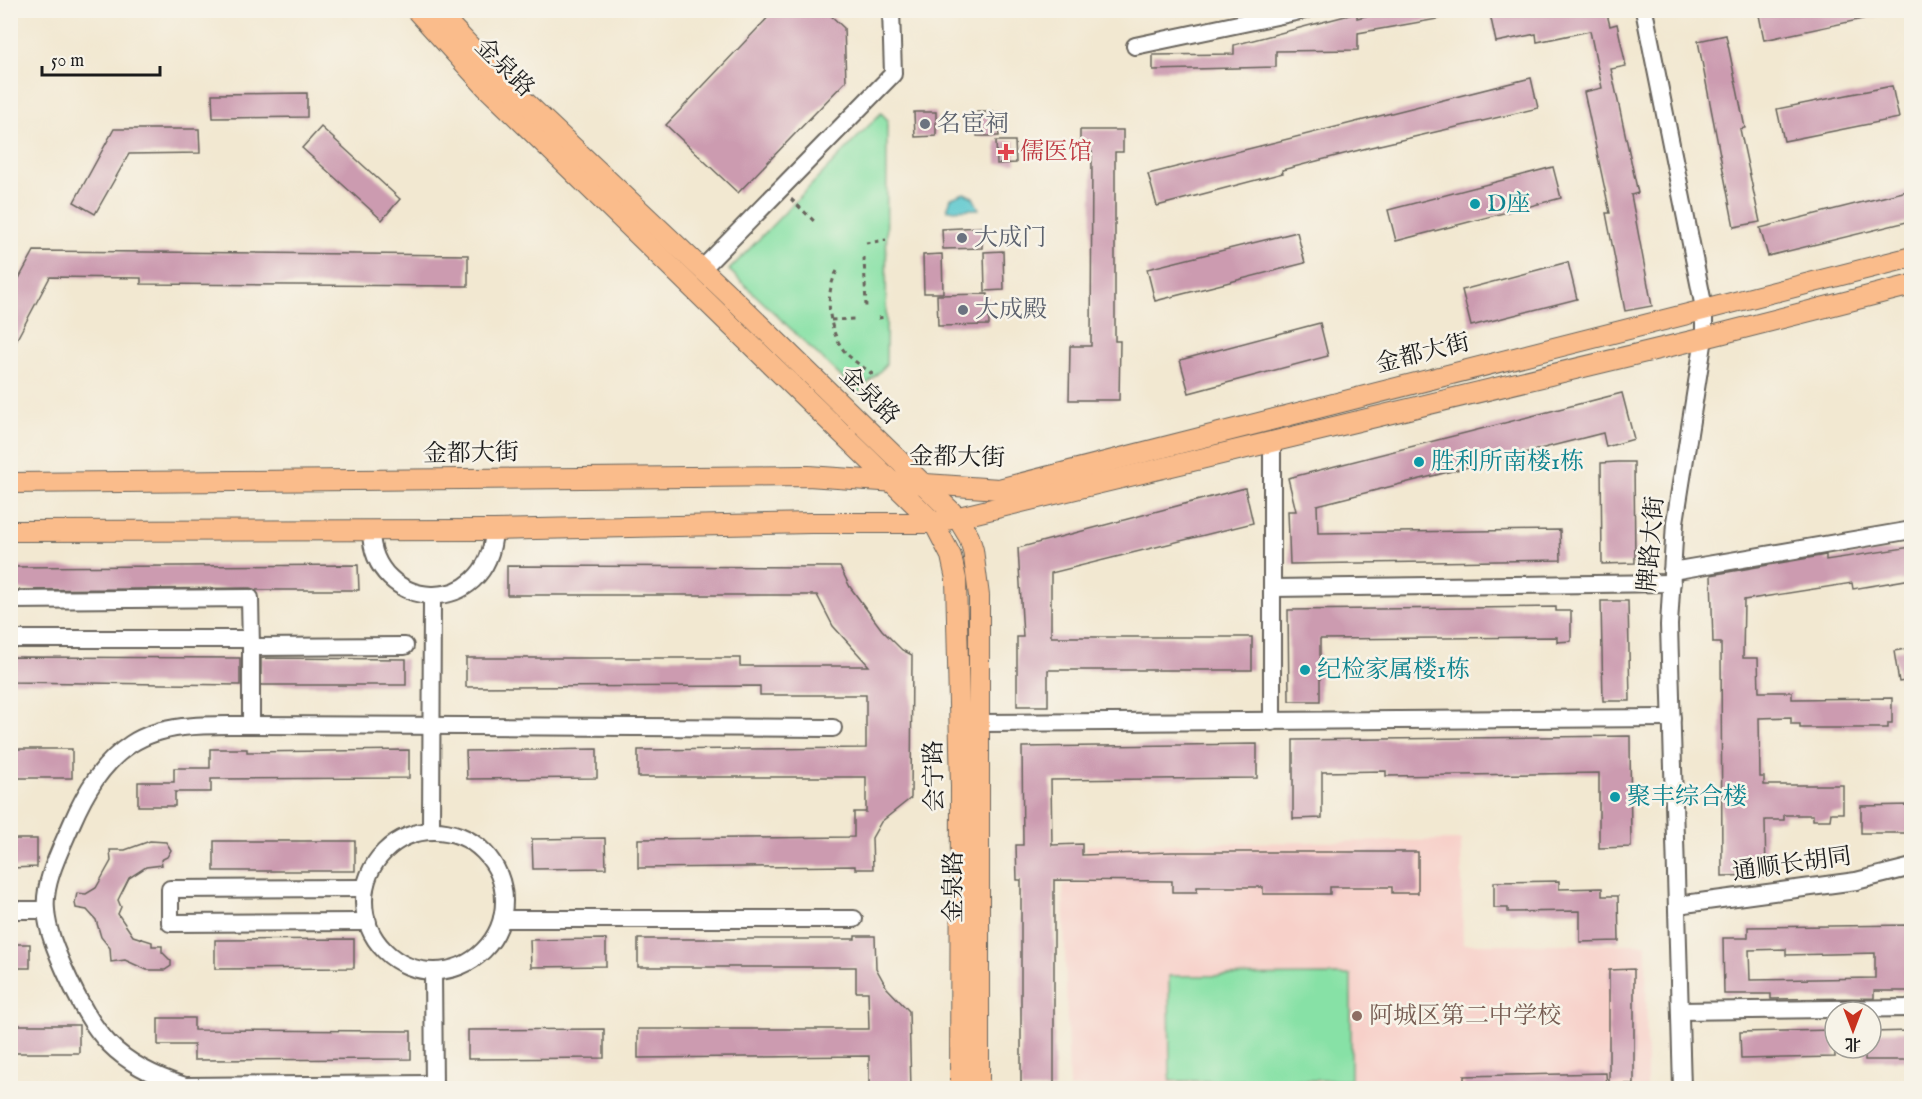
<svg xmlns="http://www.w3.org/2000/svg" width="1922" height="1099" font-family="'IM FELL English','Noto Serif SC',serif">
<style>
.built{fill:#f7d0c9}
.green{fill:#87e1a6;stroke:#527e61;stroke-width:1.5}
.water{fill:#5ac7ce;stroke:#3b7275;stroke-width:1.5}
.building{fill:#cc9bb0;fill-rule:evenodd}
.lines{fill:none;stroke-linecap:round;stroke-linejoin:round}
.minor-casing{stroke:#67635b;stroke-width:20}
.major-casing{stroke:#67635b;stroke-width:22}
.path{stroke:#67635b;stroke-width:3;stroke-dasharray:4.5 4.5;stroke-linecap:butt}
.minor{stroke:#fff;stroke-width:16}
.major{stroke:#fabc8b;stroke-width:20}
.worship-dot{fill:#6b7280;stroke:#f7f3e8;stroke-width:2}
.health-dot{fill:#e0444e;stroke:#f7f3e8;stroke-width:2}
.culture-dot{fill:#0f9aa8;stroke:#f7f3e8;stroke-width:2}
.education-dot{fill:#8d6e63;stroke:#f7f3e8;stroke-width:2}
.labels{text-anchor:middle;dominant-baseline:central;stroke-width:5;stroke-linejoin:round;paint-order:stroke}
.street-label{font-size:24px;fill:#1c1c1c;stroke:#f7f3e8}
.worship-label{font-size:24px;fill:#5b616d;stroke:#f7f3e8;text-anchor:start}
.health-label{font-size:24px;fill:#be3a42;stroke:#f7f3e8;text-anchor:start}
.culture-label{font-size:24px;fill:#0d838f;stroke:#f7f3e8;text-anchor:start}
.education-label{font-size:24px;fill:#785e54;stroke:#f7f3e8;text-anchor:start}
</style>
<rect width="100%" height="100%" fill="#f7f3e8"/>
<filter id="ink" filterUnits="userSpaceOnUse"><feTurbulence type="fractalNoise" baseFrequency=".0167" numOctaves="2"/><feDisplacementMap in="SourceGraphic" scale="12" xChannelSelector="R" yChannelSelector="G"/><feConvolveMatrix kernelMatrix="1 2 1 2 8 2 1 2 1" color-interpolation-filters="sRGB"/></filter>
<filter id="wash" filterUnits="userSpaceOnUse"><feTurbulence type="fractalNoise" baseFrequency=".008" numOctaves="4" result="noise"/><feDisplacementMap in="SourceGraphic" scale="24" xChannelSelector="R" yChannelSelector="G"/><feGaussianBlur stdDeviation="1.35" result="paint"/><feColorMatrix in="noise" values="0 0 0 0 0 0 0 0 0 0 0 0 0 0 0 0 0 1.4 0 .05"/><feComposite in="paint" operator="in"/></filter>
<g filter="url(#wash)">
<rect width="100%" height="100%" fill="#f2e8d1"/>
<polygon class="built" points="1461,840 1463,944 1646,944 1647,1088 1069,1088 1063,885 1086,884 1086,845"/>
<g class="green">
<polygon points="881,113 887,119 886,365 858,393 729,270"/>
<polygon points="1351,975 1351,1080 1170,1081 1169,976"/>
</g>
<polygon class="water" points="964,193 973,197 979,209 947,210 951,198"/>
<g id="blocks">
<g class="building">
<polygon points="775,10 825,10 844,28 846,81 738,193 666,125"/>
<polygon points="1391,10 1448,10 1449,17 1358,33 1358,50 1276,51 1276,67 1153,70 1153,55 1234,54 1234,45 1357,13 1357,18"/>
<polygon points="1506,10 1533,10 1534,15 1555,10 1606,10 1610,26 1617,24 1626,66 1611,69 1638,193 1631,195 1652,306 1625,311 1606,213 1610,213 1584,92 1602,88 1590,31 1537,42 1536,34 1496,42 1490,14"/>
<polygon points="1758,10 1877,10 1877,16 1764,40"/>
<polygon points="1726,35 1745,128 1740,129 1760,222 1734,227 1698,41"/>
<polygon points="1531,78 1538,108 1371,147 1282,170 1283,173 1157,206 1148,174"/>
<polygon points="1892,86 1899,118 1784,141 1777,109"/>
<polygon points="307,93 307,117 213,118 212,94"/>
<polygon points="914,112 936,112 936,136 915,137"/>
<polygon points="977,112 998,112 999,136 977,136"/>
<polygon points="321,127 400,199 382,220 302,148"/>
<polygon points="114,129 199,129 200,153 129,154 95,214 74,202"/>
<polygon points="1080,130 1123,130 1123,152 1115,152 1115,341 1120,341 1119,400 1069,400 1070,346 1091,346 1092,152 1080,152"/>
<polygon points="996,141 1015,141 1016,163 997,164"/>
<polygon points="1553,167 1561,198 1396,241 1388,210"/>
<polygon points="1911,190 1911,221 1768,256 1760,228"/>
<polygon points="982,227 982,248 943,249 942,229"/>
<polygon points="1297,232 1305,263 1155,301 1147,269"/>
<polygon points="34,251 468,255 468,286 141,284 141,278 50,277 10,352 10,295"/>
<polygon points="1003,251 1004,290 985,291 984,252"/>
<polygon points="942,254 943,293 924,293 923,255"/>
<polygon points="1568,262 1577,299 1471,326 1462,290"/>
<polygon points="988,294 989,325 938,326 937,295"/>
<polygon points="1320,323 1328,356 1189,393 1180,360"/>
<polygon points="1622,393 1634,439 1606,447 1603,433 1317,505 1318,533 1560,530 1561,560 1290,564 1288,511 1296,511 1288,478"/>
<polygon points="1618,462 1634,462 1635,563 1602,564 1601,463"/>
<polygon points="1245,488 1253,523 1051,573 1051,637 1252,637 1252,670 1048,670 1048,706 1017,706 1017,637 1023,637 1018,548"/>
<polygon points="1911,547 1911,579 1853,589 1852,583 1744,600 1743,658 1758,658 1759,692 1792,692 1792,699 1892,698 1892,723 1888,723 1888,728 1800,728 1800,724 1791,724 1791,717 1759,718 1760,777 1764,777 1764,785 1843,785 1843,813 1831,813 1830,820 1813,820 1813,815 1784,815 1784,820 1765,820 1766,875 1722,876 1721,643 1713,643 1711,575 1826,555 1826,560"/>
<polygon points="358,565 359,590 256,590 250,588 10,590 10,567"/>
<polygon points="507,566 840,567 850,587 882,630 902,650 912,655 911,798 881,822 872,838 873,869 855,869 855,866 638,868 638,839 854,837 854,812 866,812 866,777 638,777 638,750 866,748 866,695 760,695 760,686 466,687 466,658 740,658 740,666 869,666 833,626 817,595 507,595"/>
<polygon points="1601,601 1628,601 1630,701 1603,701"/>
<polygon points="1556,607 1556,611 1571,611 1571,641 1557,642 1557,637 1320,639 1320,701 1289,701 1288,610"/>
<polygon points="1911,648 1911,680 1899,682 1894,651"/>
<polygon points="10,657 240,658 240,685 10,682"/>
<polygon points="261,658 406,659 406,685 261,685"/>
<polygon points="1630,736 1631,847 1599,848 1599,773 1386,776 1386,771 1322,772 1322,818 1293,819 1293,740"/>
<polygon points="1257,744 1257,778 1051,780 1052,845 1082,844 1082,855 1172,852 1418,852 1418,893 1392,893 1392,887 1330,887 1330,894 1263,894 1263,887 1197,887 1197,892 1172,892 1172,881 1054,880 1054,1089 1021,1089 1021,880 1017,880 1016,845 1023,845 1022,747"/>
<rect x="10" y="749" width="62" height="29"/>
<polygon points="210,749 247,749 247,752 409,750 409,778 211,779 211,792 175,792 175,806 138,806 138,782 174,782 174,768 210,768"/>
<polygon points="597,749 597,778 467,779 466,751"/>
<polygon points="1911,805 1911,833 1861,833 1861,806"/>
<polygon points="605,838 606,868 533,869 532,839"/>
<polygon points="10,839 37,839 37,867 10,868"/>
<polygon points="150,841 166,842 171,850 167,857 161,860 162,865 146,867 129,878 118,900 121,907 118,914 133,936 152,942 152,946 162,946 162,952 171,961 171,966 165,970 147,970 125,960 111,962 110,948 101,937 96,920 87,910 76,908 75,903 77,893 86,894 96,888 111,861 110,850 125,850"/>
<rect x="214" y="841" width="141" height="30"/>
<polygon points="1559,881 1559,889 1602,888 1602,896 1618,896 1619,941 1580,942 1580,911 1508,912 1508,908 1494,908 1494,882"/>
<path d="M1911,925V991H1874V998L1771,999V994H1724L1723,938H1748V927ZM1786,949V955L1875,953V978L1750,980L1749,950Z"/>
<polygon points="855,936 875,936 876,968 887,988 909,1011 911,1089 869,1089 869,1056 638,1058 638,1029 869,1029 868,992 856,992 856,967 638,967 638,939 855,939"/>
<polygon points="354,939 354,968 215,969 215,940"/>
<polygon points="606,939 606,966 531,967 530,940"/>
<rect x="10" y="944" width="20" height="24"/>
<polygon points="1634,969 1634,1084 1609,1084 1609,970"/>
<polygon points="158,1018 194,1018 194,1030 411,1031 411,1059 194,1060 194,1045 158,1045"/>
<rect x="10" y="1025" width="69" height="28"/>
<polygon points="604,1029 604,1058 468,1059 468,1030"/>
<polygon points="1835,1030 1835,1057 1741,1059 1740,1032"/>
<polygon points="1911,1031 1911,1060 1865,1060 1865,1048 1871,1048 1871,1032"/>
<polygon points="1606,1073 1607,1089 1464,1089 1464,1076"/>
</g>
</g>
</g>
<g filter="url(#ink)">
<use href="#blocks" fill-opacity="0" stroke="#67635b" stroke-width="1.5"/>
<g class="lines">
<defs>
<g id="minor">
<polyline points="1644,10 1704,308 1704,338 1675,522 1669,625 1682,1088"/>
<polyline points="1135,46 1305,10"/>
<polyline points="702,269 893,74 891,10"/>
<polyline points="1272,442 1272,722"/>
<path d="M371,531C372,611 489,622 494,530"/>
<polyline points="1672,571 1912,530"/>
<polyline points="1272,588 1672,583"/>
<polyline points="10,600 250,598 251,647 405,646"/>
<polyline points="10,639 250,639"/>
<polyline points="251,647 251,725"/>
<polyline points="979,723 1672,718"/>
<polyline points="431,831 432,597"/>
<circle cx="434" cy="901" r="70"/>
<polyline points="365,888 170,889 170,923 368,922"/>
<polyline points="1677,905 1856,881 1912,867"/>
<polyline points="10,910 45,910"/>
<polyline points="502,919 854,919"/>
<polyline points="433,971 434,1088"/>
<polyline points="1680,1011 1912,1008"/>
<path d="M434,1084L185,1086C115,1064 94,1035 65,971C57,953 47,930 46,910C43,882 61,849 72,823C85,793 102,763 131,744C164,722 213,725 251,725L833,728"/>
</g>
<g id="major">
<polyline points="416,10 486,87 934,523 951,556 956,579 961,787 960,1088"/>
<polyline points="436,10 501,79 725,291 957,517 969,537 973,550 979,596 979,1088"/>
<polyline points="10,483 808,476 999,489 1912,257"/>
<polyline points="10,531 494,530 811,523 934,523 1704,338 1912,285"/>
</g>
</defs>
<use href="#minor" class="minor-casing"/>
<use href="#major" class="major-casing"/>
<g class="path">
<polyline points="791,199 815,222"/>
<polyline points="866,243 886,240"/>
<polyline points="864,257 866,307"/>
<path d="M837,271C824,294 828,331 845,352C854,362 865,368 875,376"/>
<polyline points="878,318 886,317"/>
<polyline points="831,320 855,319"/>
</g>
<use href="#minor" class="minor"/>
<use href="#major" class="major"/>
</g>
</g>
<g class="worship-dot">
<circle cx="925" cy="124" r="6"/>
<circle cx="962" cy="238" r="6"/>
<circle cx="963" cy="310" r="6"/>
</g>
<path class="health-dot" d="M1003 143h6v6h6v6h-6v6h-6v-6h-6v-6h6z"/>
<g class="culture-dot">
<circle cx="1475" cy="204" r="6"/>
<circle cx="1419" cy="462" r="6"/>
<circle cx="1305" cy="670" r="6"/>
<circle cx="1615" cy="797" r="6"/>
</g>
<circle class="education-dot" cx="1357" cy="1016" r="6"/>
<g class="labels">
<g class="street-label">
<text transform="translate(504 68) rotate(45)">金泉路</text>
<text transform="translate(1423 354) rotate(-14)">金都大街</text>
<text transform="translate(869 396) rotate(44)">金泉路</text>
<text transform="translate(471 454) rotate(-1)">金都大街</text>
<text transform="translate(957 458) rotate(1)">金都大街</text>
<text transform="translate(1652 544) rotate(-85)">牌路大街</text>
<text transform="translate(935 776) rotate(-91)">会宁路</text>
<text transform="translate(1792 865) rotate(-8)">通顺长胡同</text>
<text transform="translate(954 887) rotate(-90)">金泉路</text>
</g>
<g class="worship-label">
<text x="937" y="124">名宦祠</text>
<text x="974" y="238">大成门</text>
<text x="975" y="310">大成殿</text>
</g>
<g class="health-label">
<text x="1020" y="152">儒医馆</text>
</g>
<g class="culture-label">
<text x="1487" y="204">D座</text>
<text x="1431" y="462">胜利所南楼1栋</text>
<text x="1317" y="670">纪检家属楼1栋</text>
<text x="1627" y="797">聚丰综合楼</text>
</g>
<g class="education-label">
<text x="1369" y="1016">阿城区第二中学校</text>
</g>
</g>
<rect width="1922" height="1099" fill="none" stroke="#f7f3e8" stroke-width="36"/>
<g transform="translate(1853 1030) rotate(180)"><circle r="28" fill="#f7f3e8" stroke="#9f9d96" stroke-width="1.5"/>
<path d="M0-4.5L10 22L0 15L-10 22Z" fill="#c8321e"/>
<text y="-9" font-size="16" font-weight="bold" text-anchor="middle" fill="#1c1c1c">北</text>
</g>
<path d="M42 66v9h118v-9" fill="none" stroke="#1c1c1c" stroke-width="3"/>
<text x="51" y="66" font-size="18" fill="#1c1c1c" stroke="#f7f3e8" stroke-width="4.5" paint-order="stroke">50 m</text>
</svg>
